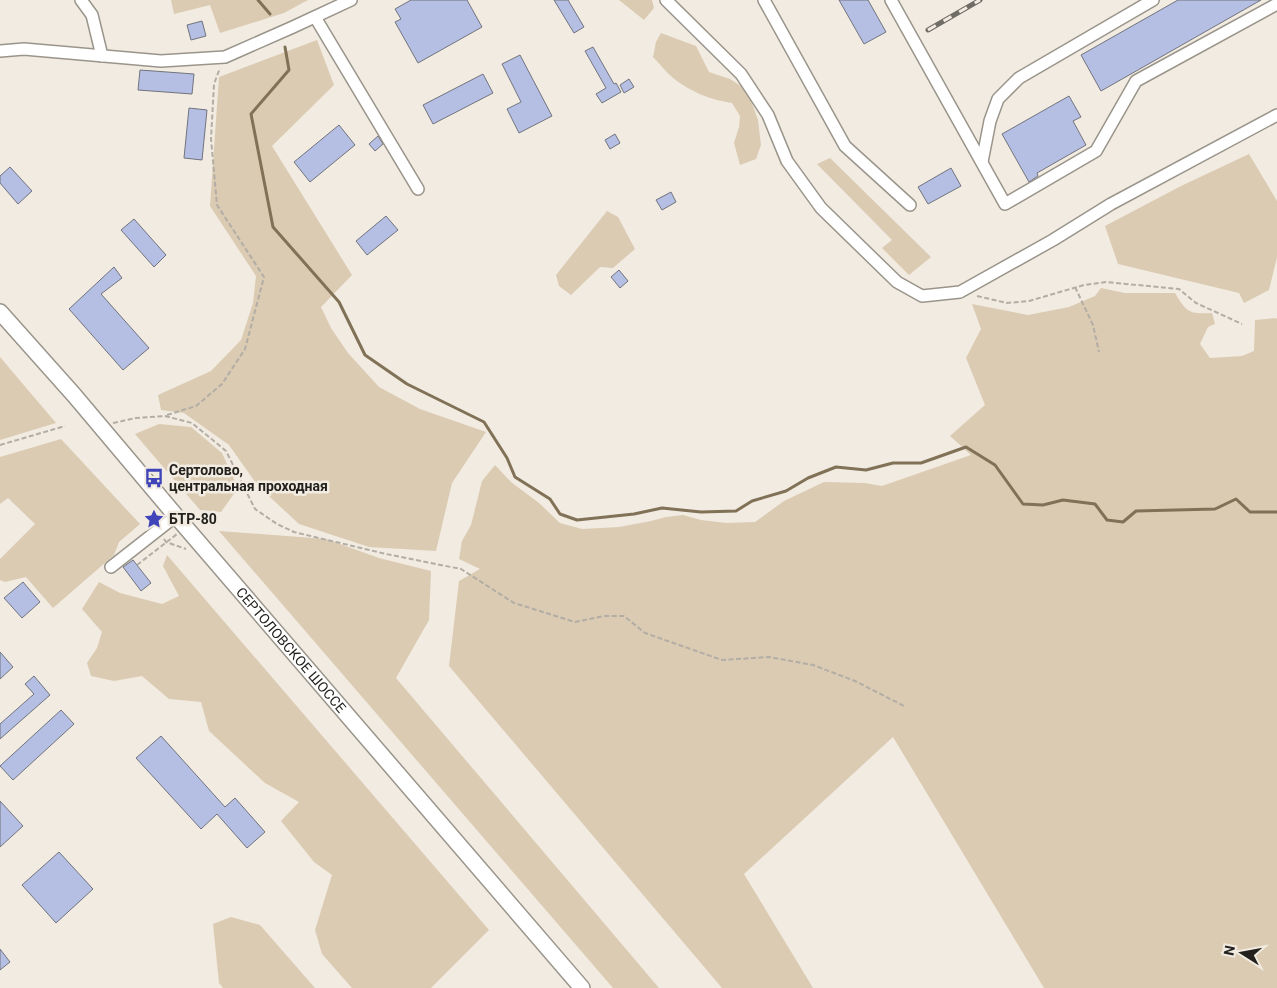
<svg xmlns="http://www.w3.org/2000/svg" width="1277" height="988" font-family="Roboto,sans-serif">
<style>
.green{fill:#dbcbb2}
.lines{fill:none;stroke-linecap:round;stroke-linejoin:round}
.stream{stroke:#807157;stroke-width:3}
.building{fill:#b5bee3;stroke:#71747d}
.minor-casing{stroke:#9a958b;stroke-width:14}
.major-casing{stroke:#9a958b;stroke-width:18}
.path{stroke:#b2ada5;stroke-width:2;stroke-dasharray:5 2.5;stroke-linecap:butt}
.minor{stroke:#fff;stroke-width:11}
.major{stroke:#fff;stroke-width:15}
.rail-casing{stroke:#706c66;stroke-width:5}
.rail{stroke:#f2ebe1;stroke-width:3;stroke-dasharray:9;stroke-linecap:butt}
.labels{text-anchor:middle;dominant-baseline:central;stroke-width:5;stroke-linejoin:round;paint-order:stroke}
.poi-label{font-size:14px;font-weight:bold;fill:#23211d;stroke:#f2ebe1;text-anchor:start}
.street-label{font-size:14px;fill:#23211d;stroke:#f2ebe1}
</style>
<rect width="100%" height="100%" fill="#f2ebe1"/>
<g class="green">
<polygon points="171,0 308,0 284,13 220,33 210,5 174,14"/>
<polygon points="619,0 652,0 654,8 644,20"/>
<path d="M661,33L696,46L709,72L730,79L747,90L758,120L761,145L756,159L740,165L734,143L739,127L740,116L732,103C711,100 688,91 672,77C665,71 659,63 653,57L656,42Z"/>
<polygon points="317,40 334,85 272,146 352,275 321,307 331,328 348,353 379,387 420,409 486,432 452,483 436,551 369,547 299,524 258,486 229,445 184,413 161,410 158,395 211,371 241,340 253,303 256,276 210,206 219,77"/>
<polygon points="1249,154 1277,201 1277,257 1269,290 1244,303 1239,293 1118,264 1105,226 1181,186"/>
<polygon points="830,158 931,257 909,275 882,248 892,240 817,164"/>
<polygon points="607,211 618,217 635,249 613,268 600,267 571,295 559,286 556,275"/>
<path d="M1101,288L1125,293H1175C1187,313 1189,314 1212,313L1215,324L1208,327L1200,344L1210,358L1242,356L1254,351L1255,320L1276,318L1277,319V988H1044L893,737L744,874L813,988H722L449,666L459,581L480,569L459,559L462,541L471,525L482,481L495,465L511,482L539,503L560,523L582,529L619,527L651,521L666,517L683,515L701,520L726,523L755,522L784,501L824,482L865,483L882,486L971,455L950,436L985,405L966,358L981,329L972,304L1028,315L1069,307L1095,296Z"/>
<polygon points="0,357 56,423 0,440"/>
<polygon points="159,424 191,427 222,453 238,488 221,512 200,510 135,434"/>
<polygon points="61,439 140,524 119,542 114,555 53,608 26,577 5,582 0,580 0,559 35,524 8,498 0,504 0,457"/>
<polygon points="219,531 326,539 379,558 431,571 429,620 396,678 659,988 613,988"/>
<polygon points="167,555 489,930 431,988 352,988 322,954 315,930 332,875 314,862 281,821 299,802 265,783 209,731 201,702 169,699 142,676 114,681 91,676 87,663 97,648 102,632 82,609 99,582 120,593 162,604 179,596 163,566"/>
<polygon points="231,917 260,925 315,988 223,988 219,983 213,924"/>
</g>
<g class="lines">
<g class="stream">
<polyline points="258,0 270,14"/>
<polyline points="285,47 289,70 251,114 273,227 339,302 365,355 407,384 484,422 507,458 515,477 550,499 560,514 577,520 634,514 662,508 701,512 736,511 752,501 786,491 808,478 836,467 866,470 893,463 921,463 966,447 995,465 1023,504 1043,505 1063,500 1095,504 1107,520 1123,522 1136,511 1215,509 1236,499 1250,512 1277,512"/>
</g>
</g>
<g class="building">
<polygon points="411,0 467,0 482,27 418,63 395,22 401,19 395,9"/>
<polygon points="554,0 568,0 584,27 574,33"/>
<polygon points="839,0 868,0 886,32 864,44"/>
<polygon points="1178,0 1261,0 1101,91 1081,55"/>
<polygon points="202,21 206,36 191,40 187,25"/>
<polygon points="593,47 614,84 616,83 621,92 602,103 596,94 606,88 585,51"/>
<polygon points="520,55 552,116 519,133 507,109 521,102 502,64"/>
<polygon points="140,70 194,74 192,94 138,90"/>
<polygon points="483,74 493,93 433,124 423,105"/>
<polygon points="629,79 634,87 624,93 620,85"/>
<polygon points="1069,96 1081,117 1073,121 1086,145 1037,173 1038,176 1029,182 1002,134"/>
<polygon points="189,108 207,110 202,160 184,158"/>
<polygon points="339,125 355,145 310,182 294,162"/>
<polygon points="615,134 620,143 610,149 605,140"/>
<polygon points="378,136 383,144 375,151 369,144"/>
<polygon points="10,167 32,191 18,204 0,183 0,176"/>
<polygon points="951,168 961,186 928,204 918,187"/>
<polygon points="671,192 676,202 662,210 656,200"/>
<polygon points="386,216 398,230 367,255 356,241"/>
<polygon points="134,219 166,255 154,267 121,230"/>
<polygon points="114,267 122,278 101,294 149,348 123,370 69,309"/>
<polygon points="619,270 628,281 620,288 611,277"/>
<polygon points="133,560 151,583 141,591 123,567"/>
<polygon points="23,582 40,602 22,618 4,598"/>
<polygon points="0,652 13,667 0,679"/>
<polygon points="34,676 50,695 0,739 0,724 34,694 25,684"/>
<polygon points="61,710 74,724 13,780 0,766"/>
<polygon points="161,736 225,807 235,798 265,832 247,848 217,814 201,829 136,758"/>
<polygon points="0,801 23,826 0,847"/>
<polygon points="59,852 93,889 56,923 22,885"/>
<polygon points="0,949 10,962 0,970"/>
</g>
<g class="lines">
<defs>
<g id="minor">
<polyline points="81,0 92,15 102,56"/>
<polyline points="666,0 741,74 768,115 787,161 821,208 897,282 922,296 960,292 1053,240 1111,204 1277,115"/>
<polyline points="764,0 845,146 910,205"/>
<polyline points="891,0 1005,204 1096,151 1136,81 1277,4"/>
<polyline points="315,17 418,189"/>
<polyline points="0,51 24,49 161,61 225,57 293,27 351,0"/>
<polyline points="982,162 990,121 998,99 1019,78 1153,0"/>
<polyline points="111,567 176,516"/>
</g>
<g id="major">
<path id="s1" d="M0,312L74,395L176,516L582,988"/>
</g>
</defs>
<use href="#minor" class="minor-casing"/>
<use href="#major" class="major-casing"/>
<g class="path">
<polyline points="1075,287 1093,325 1099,352"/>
<polyline points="977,296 1007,303 1029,301 1084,285 1106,282 1179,289 1196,303 1242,324"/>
<polyline points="167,415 196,406 222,384 245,349 264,277 217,205 211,139 214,84 220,68"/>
<polyline points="113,423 136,418 165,416 192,423 226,451 255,509 277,524 294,532 386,554 461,569 514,603 575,622 604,616 624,616 645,633 722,660 769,657 813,665 855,681 904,706"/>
<polyline points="0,445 65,426"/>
<polyline points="164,539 166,542 186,549"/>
<polyline points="137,565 177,534"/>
</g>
<use href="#minor" class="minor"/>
<use href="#major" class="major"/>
<defs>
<polyline id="rail" points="928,30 980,0"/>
</defs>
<use href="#rail" class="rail-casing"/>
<use href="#rail" class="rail"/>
</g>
<defs>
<symbol id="bus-bare" viewBox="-9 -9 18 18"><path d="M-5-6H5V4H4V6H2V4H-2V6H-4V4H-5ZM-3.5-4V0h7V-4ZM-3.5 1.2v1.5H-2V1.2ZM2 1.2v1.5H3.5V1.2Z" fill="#3f44b9" stroke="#f2ebe1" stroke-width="2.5" paint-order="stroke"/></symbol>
<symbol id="sight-bare" viewBox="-9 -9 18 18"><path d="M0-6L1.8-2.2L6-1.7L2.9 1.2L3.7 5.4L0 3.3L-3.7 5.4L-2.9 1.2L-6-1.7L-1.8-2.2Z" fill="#3f44b9" stroke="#f2ebe1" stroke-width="2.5" paint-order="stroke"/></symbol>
</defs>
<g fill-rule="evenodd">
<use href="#bus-bare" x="140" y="464" width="28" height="28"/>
<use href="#sight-bare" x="140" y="505" width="28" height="28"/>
</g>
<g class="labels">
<g class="poi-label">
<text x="169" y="470">Сертолово,<tspan x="169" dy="16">центральная проходная</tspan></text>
<text x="169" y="519">БТР-80</text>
</g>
<g class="street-label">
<text stroke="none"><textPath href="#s1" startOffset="446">СЕРТОЛОВСКОЕ ШОССЕ</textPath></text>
</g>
</g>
<g transform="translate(1242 953) rotate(281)" stroke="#f2ebe1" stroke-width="4" paint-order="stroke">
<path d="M0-4L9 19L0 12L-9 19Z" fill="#23211d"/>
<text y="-8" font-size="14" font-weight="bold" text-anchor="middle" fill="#23211d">N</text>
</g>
</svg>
